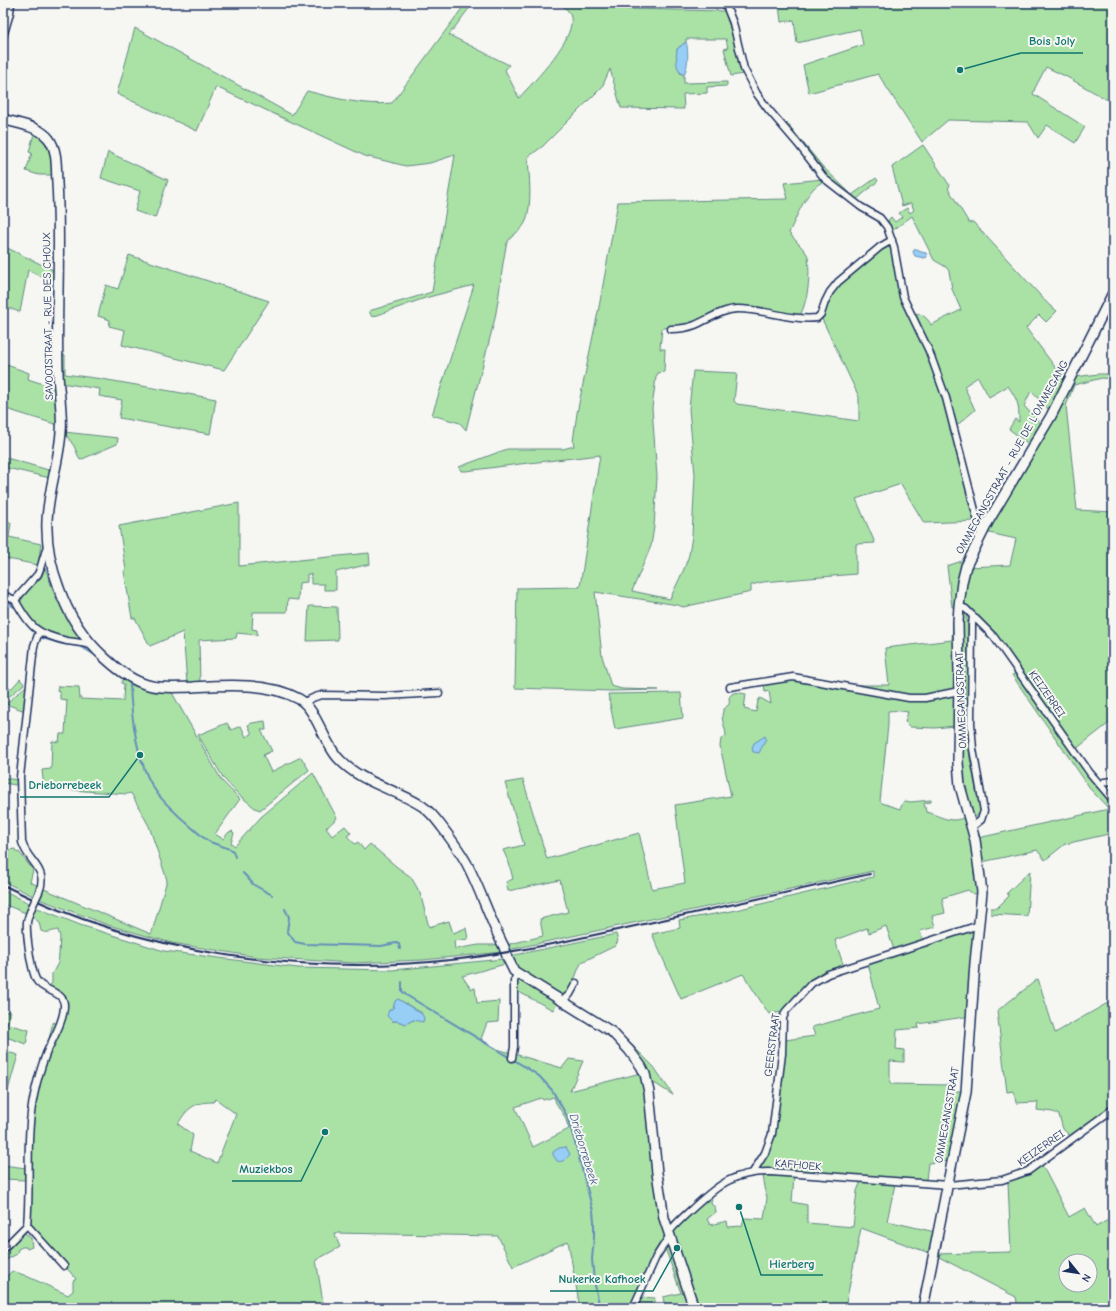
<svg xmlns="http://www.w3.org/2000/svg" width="1116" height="1311" font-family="'Comic Neue',sans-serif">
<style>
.green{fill:#aae2a6;stroke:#628882;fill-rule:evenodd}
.water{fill:#96cef5;stroke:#658eb9}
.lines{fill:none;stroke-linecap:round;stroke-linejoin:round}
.stream{stroke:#658eb9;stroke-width:2}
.minor-casing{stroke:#1b2f5e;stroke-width:9}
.secondary-casing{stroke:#1b2f5e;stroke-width:12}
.minor{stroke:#f6f6f2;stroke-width:6}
.secondary{stroke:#f6f6f2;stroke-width:9}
.rail{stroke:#1b2f5e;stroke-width:2}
.minor-bridge-casing{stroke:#1b2f5e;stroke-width:9;stroke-linecap:butt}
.minor-bridge{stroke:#f6f6f2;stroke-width:6}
.labels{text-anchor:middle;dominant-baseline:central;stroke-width:4;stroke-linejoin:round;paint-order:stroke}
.street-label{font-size:11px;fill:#1b2f5e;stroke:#f6f6f2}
.water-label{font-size:12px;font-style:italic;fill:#3a5784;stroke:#f6f6f2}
.leader{fill:none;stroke:#0f766e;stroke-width:1.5}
.callout-dot{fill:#0f766e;stroke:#f6f6f2;stroke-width:1.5}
.callout-label{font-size:12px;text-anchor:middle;font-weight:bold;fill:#0f766e;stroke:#f6f6f2;stroke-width:4;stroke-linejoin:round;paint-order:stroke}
</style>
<rect width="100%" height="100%" fill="#f6f6f2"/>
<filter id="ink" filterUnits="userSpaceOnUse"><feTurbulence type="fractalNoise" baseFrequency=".025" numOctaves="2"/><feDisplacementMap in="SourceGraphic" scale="8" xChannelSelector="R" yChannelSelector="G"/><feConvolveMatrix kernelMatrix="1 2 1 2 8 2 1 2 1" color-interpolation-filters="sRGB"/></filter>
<g filter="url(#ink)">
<g class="green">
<polygon points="3,3 7,3 7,12 3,26"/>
<path d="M466,3H473L449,35L509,65L505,70L519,98C532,83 580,36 570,14C568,10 563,6 560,3H627V9L725,11L744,74L731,76L724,49L728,48L726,39H686V42L677,49V62L680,73L684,75V83L727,82V86L707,87V93L683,94L684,109L621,108L610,69L602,87L543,146L528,157C529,176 533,205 525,223C520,233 508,236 506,246C501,270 500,294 495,318C486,355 475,392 466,430L460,423L432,415L474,285L425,298L372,317L369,311L432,292L455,155L430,163L406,166L365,156L216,87L197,131L117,94L135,28L292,115L307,91C334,98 364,106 392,103Z"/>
<polygon points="776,3 1113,3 1113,103 1067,77 1046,67 1035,88 1033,94 1085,127 1075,143 1047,125 1038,138 1028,122 948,120 922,142 878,74 809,93 803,65 863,45 860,29 797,43 794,20 781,22 779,5 776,5"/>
<polygon points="787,123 822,166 852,195 876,178 878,181 856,200 840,189 824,174 784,126"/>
<path d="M34,134C53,145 50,156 53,175H39L26,171L32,153L29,152Z"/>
<path d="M923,145L950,186L948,188L969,223L973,222L1049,305L1057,311L1046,322L1039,315L1026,328L1058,371L1068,376L1051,412L1031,391L1024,406L1043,426L1031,446L1009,429L1015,419L1019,422C1019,403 1018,401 1008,386L989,397L978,377L964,386L975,410L955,427L914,313C921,313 928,318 931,325L961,310L952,289L949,271L946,267L934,260L912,216L892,231L888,224L889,219L891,217L895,222L902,217L899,213L907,208L910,213L914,210L911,203L902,206L892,167Z"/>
<polygon points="108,152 168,180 155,218 135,211 140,191 101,178"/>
<path d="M823,179L824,182C809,184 795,220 789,233L805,251L808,256C810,277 809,297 800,316L739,306L681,327L662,328L660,349H665L664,372L658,373L656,377L652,408L657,477L654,527L651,546L632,591L670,599L684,569L689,555L692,536L695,475L689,409L693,371L737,373L734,401L737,404L859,421V397L821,317L834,292L842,282L881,248L886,246L892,249L901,300L925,347L940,388L976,521L924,523L901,484L856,499L875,543L856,544V574L763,582L751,585V592L683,607L678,605L595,592L602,656L611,686L622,689L659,690L611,691L515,688L517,588L580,587L600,455L520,464L466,471H461L459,467L507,449H563L574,446L573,441L577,413L599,307L618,202L788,199L784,183Z"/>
<polygon points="3,246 55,271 55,279 44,278 28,270 20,312 3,306"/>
<polygon points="129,255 269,301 224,370 122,345 125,330 109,326 110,320 98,316 106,285 118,289"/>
<polygon points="60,355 65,355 65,374 102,379 216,399 210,434 119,418 122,400 99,396 100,389 61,383"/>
<polygon points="7,365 29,373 28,379 55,388 58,425 3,408 3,380"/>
<polygon points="1099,374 1113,374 1113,379 1102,378 1074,385 1066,406 1077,510 1113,512 1113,720 1076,749 989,629 964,604 962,597 969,567 1010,565 1016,539 985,532 1074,377"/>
<polygon points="64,432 118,438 117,444 80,460 74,446"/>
<polygon points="3,457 52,471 50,478 3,467"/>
<polygon points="239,503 239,566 369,553 370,564 336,572 336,590 324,590 324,584 311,584 311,574 307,574 307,582 299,583 298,600 288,599 287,612 253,612 252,629 257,630 257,635 237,633 236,638 199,640 200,683 187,683 183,632 150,646 135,618 132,618 124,571 126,570 119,526"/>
<polygon points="3,521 11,523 9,537 41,544 38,565 3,558"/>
<path d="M965,560L955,688L947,693L948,697L956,695L955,726L935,728L910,727L905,722L908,712C902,711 894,710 888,711V725L880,801L882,803L900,809L904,801L911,802L931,800V802L924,803L926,812C935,814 944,820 954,820C958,820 963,818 967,817L979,893L973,894L968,890L942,898L945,913L932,916L935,927L920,931L923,941L894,950L886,926L869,933L867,928L835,940L844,967L822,974L811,982L783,1012L769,1014L743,974L681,999L652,934L680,928L679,920L732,911L873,877V871L508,950L506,945L543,936L540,919L568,912L560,880L508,891L506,882L513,879L509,863L503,850L524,845L505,783L523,780L547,859L639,833L652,889L685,883L675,805L731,796L720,746L721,739L726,736C726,728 720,719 723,711C724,708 727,707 729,704C730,702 729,700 729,698C732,690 740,693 746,694L744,709L756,712L758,701L760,698L771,704L769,691L765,692L764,683L788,680H796L838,688L879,694L919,697L854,685H889L885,648L952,640L954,607H952L947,566Z"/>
<polygon points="45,568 57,601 60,603 81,638 79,640 56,636 37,628 21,607 20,603 24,595 41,578"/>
<polygon points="309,606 337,607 338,640 307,641"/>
<polygon points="963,612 966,613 968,626 967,717 968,741 970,759 980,809 980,812 975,818 972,816 964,789 961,770 961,614"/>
<polygon points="1018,673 1113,802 1113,833 1065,844 1045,860 1037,850 982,862 978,838 1109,809 1092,791 1012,675"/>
<path d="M124,676C140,686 150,695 171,691L222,781L240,799L215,834L223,839L229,832L232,831L234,833L231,843L235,846L261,817L313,773L337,818L326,828L332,836L345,826L351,833L347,836L355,844L358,842L364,850L370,844L397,867L411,877L420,893L429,927L449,921L453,933L466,928L468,939L454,941L455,949L479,945H492L500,944L502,952L423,960L353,963L257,957L172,943L108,925L39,899L44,889L151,934L152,932L167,880L149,826L131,793L127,794L44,788L42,770L51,769L52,741L59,742L60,734H65L67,700L60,699V692L57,691L58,686L79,687L80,699L123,701L124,684L121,683Z"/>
<polygon points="20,679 24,684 5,700 3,700 4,689 12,688"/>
<polygon points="27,685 25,711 6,704 7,703"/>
<polygon points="681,693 683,718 615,729 608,694"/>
<polygon points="265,721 266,730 261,730 272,751 263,755 271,772 301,757 309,770 260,810 255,808 238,794 224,779 198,735 227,723 231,730 241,726 246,737 252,734 248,725 252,723"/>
<polygon points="3,770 5,770 4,778 18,780 16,785 3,783"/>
<polygon points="15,849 17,853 19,852 33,870 30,882 38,886 35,897 3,881 3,853 5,855 8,850"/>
<polygon points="1030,871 1027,916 991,914 991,908 997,908 1009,896 1007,893"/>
<polygon points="3,890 31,904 26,913 3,904"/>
<path d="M35,907L80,925L164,951L298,968L392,970L503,959L505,964L462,976L471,989L475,988L477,1003L499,1001L498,1022L487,1023L481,1039L497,1049L562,1068L569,1059L583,1061L570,1091L641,1073L644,1078L666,1236L632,1308H580L568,1241L513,1267L498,1236L334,1233L340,1247L316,1260L324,1308H3V1280L12,1271L24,1275L68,1295L73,1291V1281L76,1279L31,1226L26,1180L3,1179V1165L26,1168V1129L39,1063L44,1060L53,1022L61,1025L68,1007L65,1000L47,988L52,983V974L58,963L59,955L60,937L58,930C51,931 48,934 41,931L39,922L31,916ZM398,999L422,1013L416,1020H413L406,1024L397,1021H392L390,1019L393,1008ZM554,1097L556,1103L565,1117L569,1129L533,1147L515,1107L541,1098L543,1100ZM216,1099L236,1114L217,1163L190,1151L193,1135L178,1124C187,1108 195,1102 213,1102Z"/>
<polygon points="976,928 971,1016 918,1024 919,1028 897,1030 896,1049 904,1050 904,1062 890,1061 890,1084 948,1085 948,1091 963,1091 950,1161 928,1163 926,1180 760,1170 759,1164 766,1152 785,1040 815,1036 812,1027 879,1009 868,963"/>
<path d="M616,934L618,941L615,946L582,962C575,972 574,992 561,996L517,970L510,956Z"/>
<polygon points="518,979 558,1001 553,1010 515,990"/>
<polygon points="1038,979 1055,1033 1113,1000 1113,1106 1072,1136 1070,1136 1063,1129 1059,1115 1053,1112 1037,1110 1038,1102 1016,1103 1014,1091 1007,1092 997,1011"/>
<polygon points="3,1011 11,1012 7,1024 29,1030 26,1044 3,1036"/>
<polygon points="617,1030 654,1067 673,1095 651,1081 616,1033"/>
<polygon points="3,1051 18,1055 8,1090 3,1089"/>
<path d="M1042,1165L1069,1217L1085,1208L1096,1227L1113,1217V1308H1018L1016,1297L937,1256V1254L1011,1252L1008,1182L1030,1172ZM1066,1261H1090V1285H1066Z"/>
<polygon points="763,1176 794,1176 792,1202 807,1205 807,1223 853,1227 857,1191 861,1181 895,1184 887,1221 935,1232 932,1254 861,1228 845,1308 698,1308 673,1234 675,1231 712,1195 711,1204 715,1207 716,1212 707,1219 710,1225 727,1221 728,1227 742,1226 744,1218 764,1219 767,1198"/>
<polygon points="23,1231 31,1238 32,1247 27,1249 26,1247 22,1247 18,1249 17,1254 4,1261 5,1269 3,1272 3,1252"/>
<polygon points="668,1240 691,1308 665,1308 663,1297 681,1293 664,1245"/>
<polygon points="640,1297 655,1298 652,1308 635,1308"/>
</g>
<g class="water">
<path d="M686,42C689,50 688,67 684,75C675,71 676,57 677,49Z"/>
<polygon points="918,249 921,252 926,253 927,257 924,258 915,256 913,252 914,250"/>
<polygon points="765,736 766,739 759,753 753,752 752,748 754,743"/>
<polygon points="398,999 422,1014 424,1018 423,1022 413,1020 406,1024 397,1021 392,1021 387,1016 389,1010 393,1008 395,1001"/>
<path d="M566,1147L570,1154C567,1159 562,1163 557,1161L553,1155V1152L559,1148Z"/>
</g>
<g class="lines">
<g class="stream">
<polyline points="3,600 14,607"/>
<polyline points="42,638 63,644 80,646 95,655"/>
<path d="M129,681L130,683C131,716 137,766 157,793C170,810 188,824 204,838L210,842L230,849L233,851L235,857"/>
<polyline points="243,873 254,885 272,895"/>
<polyline points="285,909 289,917 287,931 295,942 305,944 381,946 396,943 399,944 400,949"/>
<polyline points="402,982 402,991 406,995 527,1068 539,1076 552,1090 567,1116 576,1146 593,1211 594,1221 594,1238 592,1259 594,1281 600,1308"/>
</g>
<defs>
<g id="minor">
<polyline points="725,3 733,23 744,69 757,94 768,109 798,144 825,179 861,207 880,218 887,227 894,247 903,297 929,351 946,398 977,518 986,525"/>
<polyline points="3,37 10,13 11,3"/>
<path d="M671,329C679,329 687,328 695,325C709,319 723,309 738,309C765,309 791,321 817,318L821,314L825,302L830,292L838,282L880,247L892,240"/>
<polyline points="3,595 15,600"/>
<path d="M15,600C30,627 36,634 67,641C75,642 83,643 91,645"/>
<polyline points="15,600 38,574 40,569 47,546"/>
<polyline points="959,606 966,609 994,637 1090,773 1113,800"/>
<path d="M39,632L34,646L20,777L22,842C27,862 49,868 39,892"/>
<polyline points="730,687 793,677 909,698 925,698 959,691"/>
<polyline points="304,702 315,697 322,695 385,696 439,693"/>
<polyline points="1101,785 1104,782 1113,781"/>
<polyline points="972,827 981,820 984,811 973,749 971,723 972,625 973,616"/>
<path d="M32,907C30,912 28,916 27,922C26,933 31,972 37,981C44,992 65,991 64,1006C64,1021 52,1040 46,1054C41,1067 37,1081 34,1095C25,1137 31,1182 27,1225L64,1266"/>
<polyline points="562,1001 570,994 576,983"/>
<polyline points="512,1058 514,1047 514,981 517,974"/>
<polyline points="753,1172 765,1153 772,1134 782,1054 783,1018 786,1011 812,983 828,974 979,925"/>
<path d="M669,1232C676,1223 684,1216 693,1208C718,1185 734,1171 771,1172L948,1185L1002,1180L1028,1171L1113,1109"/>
<polyline points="3,1249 27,1225"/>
<polyline points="633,1308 656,1257 670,1235"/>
</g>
<g id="secondary">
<path d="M3,119C18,124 39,126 49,139C58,151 56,169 57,183C61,245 56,308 58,370C58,391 63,411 61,432C59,462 48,491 47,521C46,544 51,567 59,588C68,614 84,639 105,658C117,669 132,681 148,685C162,689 178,687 193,687C226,685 268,682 299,699C316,708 324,744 339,759C361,783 396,789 422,806C431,812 436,819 442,827C451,839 460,851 467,864C481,891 490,920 504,947L508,959L514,971L612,1032L629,1050L641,1066L645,1074L649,1092L657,1173L664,1218L694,1308"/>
<polyline points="923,1308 966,1092 975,963 982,892 975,840 960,786 958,762 959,673 958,622 959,606 962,582 966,566 988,522 1051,416 1113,293"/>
</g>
</defs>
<use href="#minor" class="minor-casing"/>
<use href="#secondary" class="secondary-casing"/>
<use href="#minor" class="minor"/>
<use href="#secondary" class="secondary"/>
<path class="rail" d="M3,885C143,955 305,977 460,959C519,952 577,939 635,926C713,909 792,891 870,874"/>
<defs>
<polyline id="minor-bridge" points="32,907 39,892"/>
</defs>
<use href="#minor-bridge" class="minor-bridge-casing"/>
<use href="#minor-bridge" class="minor-bridge"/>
</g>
</g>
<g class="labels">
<g class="street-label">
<text transform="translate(48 316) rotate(-91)">SAVOOISTRAAT - RUE DES CHOUX</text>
<text transform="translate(1012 457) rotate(-61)">OMMEGANGSTRAAT - RUE DE L'OMMEGANG</text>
<text transform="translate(1047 694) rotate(55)">KEIZERREI</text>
<text transform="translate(961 700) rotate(-92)">OMMEGANGSTRAAT</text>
<text transform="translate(772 1045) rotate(-83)">GEERSTRAAT</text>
<text transform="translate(947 1115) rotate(-80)">OMMEGANGSTRAAT</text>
<text transform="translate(1041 1148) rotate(-35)">KEIZERREI</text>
<text transform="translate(798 1165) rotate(5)">KAFHOEK</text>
</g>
<g class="water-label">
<text transform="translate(584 1149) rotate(73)">Drieborrebeek</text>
</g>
</g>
<path class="leader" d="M960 70L1021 53H1083M140 755L109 797H20M325 1132L301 1181H232M739 1207L761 1275H823M677 1248L653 1291H550"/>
<g class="callout-dot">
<circle cx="960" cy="70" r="4"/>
<circle cx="140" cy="755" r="4"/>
<circle cx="325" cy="1132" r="4"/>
<circle cx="739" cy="1207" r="4"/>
<circle cx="677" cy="1248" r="4"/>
</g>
<g class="callout-label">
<text x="1052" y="45">Bois Joly</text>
<text x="65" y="789">Drieborrebeek</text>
<text x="266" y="1173">Muziekbos</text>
<text x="792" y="1268">Hierberg</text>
<text x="602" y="1283">Nukerke Kafhoek</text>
</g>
<rect width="1116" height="1311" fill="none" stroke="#f6f6f2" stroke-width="16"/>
<rect x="8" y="8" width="1100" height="1295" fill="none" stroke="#1b2f5e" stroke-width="1.5" filter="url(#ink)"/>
<g transform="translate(1078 1273) rotate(120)"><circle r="19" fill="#f6f6f2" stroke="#9ea6b7"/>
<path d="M0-3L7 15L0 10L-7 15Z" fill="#1b2f5e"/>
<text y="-6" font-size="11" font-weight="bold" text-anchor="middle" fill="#1b2f5e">N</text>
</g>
</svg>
